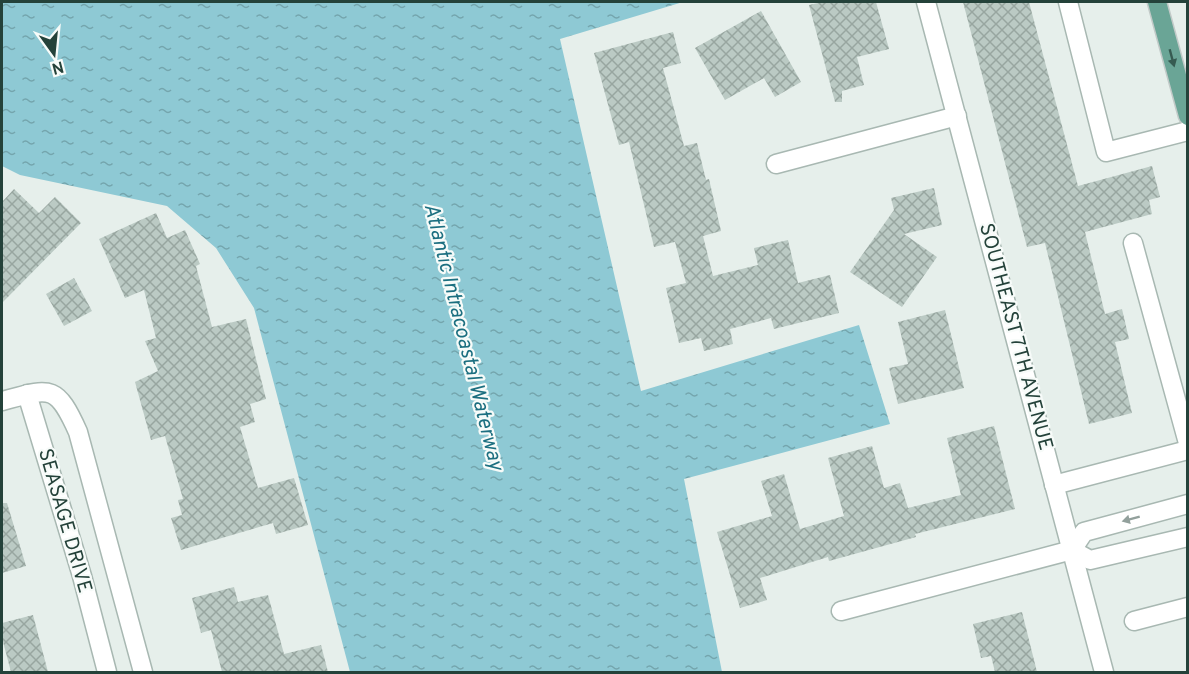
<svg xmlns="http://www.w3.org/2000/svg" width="1189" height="674" font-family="Overpass,sans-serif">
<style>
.water{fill:url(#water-ripples)}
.building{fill:url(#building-cross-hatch)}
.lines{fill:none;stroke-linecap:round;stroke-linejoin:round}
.minor-casing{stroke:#a8b8b2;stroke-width:21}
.major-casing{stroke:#c2cac8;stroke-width:21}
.minor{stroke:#fff;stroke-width:18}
.major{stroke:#6aa596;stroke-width:18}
.oneway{fill:#365b51}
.oneway2{fill:#92a09c}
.labels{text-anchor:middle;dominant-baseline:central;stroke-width:4.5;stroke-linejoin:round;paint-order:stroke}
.street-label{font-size:20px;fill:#24423a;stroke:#f7fbf9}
.water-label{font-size:21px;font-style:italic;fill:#1c6f80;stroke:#f7fbf9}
</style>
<defs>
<pattern id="water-ripples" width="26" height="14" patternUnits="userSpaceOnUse" patternTransform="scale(1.5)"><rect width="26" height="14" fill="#8ec9d4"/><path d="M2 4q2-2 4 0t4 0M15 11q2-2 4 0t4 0" fill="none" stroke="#74a5ad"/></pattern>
<pattern id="building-cross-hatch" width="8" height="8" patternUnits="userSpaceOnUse" patternTransform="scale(1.5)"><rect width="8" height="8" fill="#bbcac4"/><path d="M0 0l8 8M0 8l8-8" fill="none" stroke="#98a6a0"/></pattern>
</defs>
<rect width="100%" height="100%" fill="#e6efeb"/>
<polygon class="water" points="2,2 683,2 560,39 641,391 859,325 890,424 684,479 722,672 350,672 254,308 216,248 167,206 20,175 2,166"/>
<g class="building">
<polygon points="823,2 876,2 889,49 857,57 864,85 842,91 842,102 835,102 809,5"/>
<polygon points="963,2 1029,2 1078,186 1152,166 1160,197 1149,200 1152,214 1085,232 1105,314 1122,309 1129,339 1115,342 1132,413 1089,424 1045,243 1027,247"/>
<polygon points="761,11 801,82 775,97 764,78 725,100 695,48"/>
<polygon points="673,32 681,63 663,68 684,146 697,143 706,180 709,179 721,231 703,236 713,276 758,265 754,248 788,240 798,283 830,275 839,313 774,329 771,318 730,329 733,344 704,351 701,338 679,343 666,288 686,283 675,242 654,247 629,142 619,145 594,53"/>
<polygon points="934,188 942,225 904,234 937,257 902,307 850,272 894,210 891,198"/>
<polygon points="14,189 39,213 55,197 81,223 2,303 2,202"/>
<polygon points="156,213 167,238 185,230 200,264 196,266 212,327 246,319 266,399 250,404 255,422 240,427 258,488 294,478 308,525 276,534 273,523 181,550 171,518 182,515 178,500 183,499 165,436 151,440 135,382 158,371 145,341 156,338 144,290 125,298 99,239"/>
<polygon points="74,278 92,311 64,326 46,294"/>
<polygon points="945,310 964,388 898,404 889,368 908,364 898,322"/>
<polygon points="994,426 1015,509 915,534 916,537 829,561 828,557 760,578 767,600 740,608 717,532 772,516 761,481 784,474 800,529 844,516 828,458 872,446 884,488 900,483 908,508 961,495 947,438"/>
<polygon points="2,503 7,503 26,566 2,573"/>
<polygon points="234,587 238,602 268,595 284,654 321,645 328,672 222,672 211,630 201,633 192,598"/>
<polygon points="1022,612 1037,672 995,672 991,656 981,658 973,624"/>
<polygon points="33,615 48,672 11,672 2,638 2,623"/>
</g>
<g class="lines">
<defs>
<g id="minor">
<polyline points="926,2 1104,672"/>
<polyline points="1068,2 1106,152 1188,131"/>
<polyline points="776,164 957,116"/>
<polyline points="1133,243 1188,443"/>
<polyline points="27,394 82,576 107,672"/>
<path d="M2,401C50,388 56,383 78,432L143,672"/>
<polyline points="1054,485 1188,450"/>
<polyline points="1072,550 1090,560 1188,537"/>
<polyline points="841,611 1072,550 1084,532 1188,504"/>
<polyline points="1134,621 1188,607"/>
</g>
<polyline id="major" points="1157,2 1188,116"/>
</defs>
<use href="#minor" class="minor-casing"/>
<use href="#major" class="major-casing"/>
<use href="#minor" class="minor"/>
<use href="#major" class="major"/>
</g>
<defs><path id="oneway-solid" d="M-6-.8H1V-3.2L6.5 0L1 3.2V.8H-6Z" transform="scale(1.5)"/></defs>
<use class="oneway" href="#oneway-solid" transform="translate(1172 58) rotate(75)"/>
<use class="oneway2" href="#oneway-solid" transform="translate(1131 519) rotate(165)"/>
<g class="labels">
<g class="street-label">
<text transform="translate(1015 337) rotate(75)">SOUTHEAST 7TH AVENUE</text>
<text transform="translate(64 521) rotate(74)">SEASAGE DRIVE</text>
</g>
<g class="water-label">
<text transform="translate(463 337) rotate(76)">Atlantic Intracoastal Waterway</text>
</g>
</g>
<rect width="1189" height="674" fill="none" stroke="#24423a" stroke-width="6"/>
<g transform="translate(54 54) rotate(165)" stroke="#f7fbf9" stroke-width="4.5" paint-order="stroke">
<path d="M0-4.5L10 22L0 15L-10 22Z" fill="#24423a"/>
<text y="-9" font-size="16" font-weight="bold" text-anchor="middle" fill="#24423a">N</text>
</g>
</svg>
